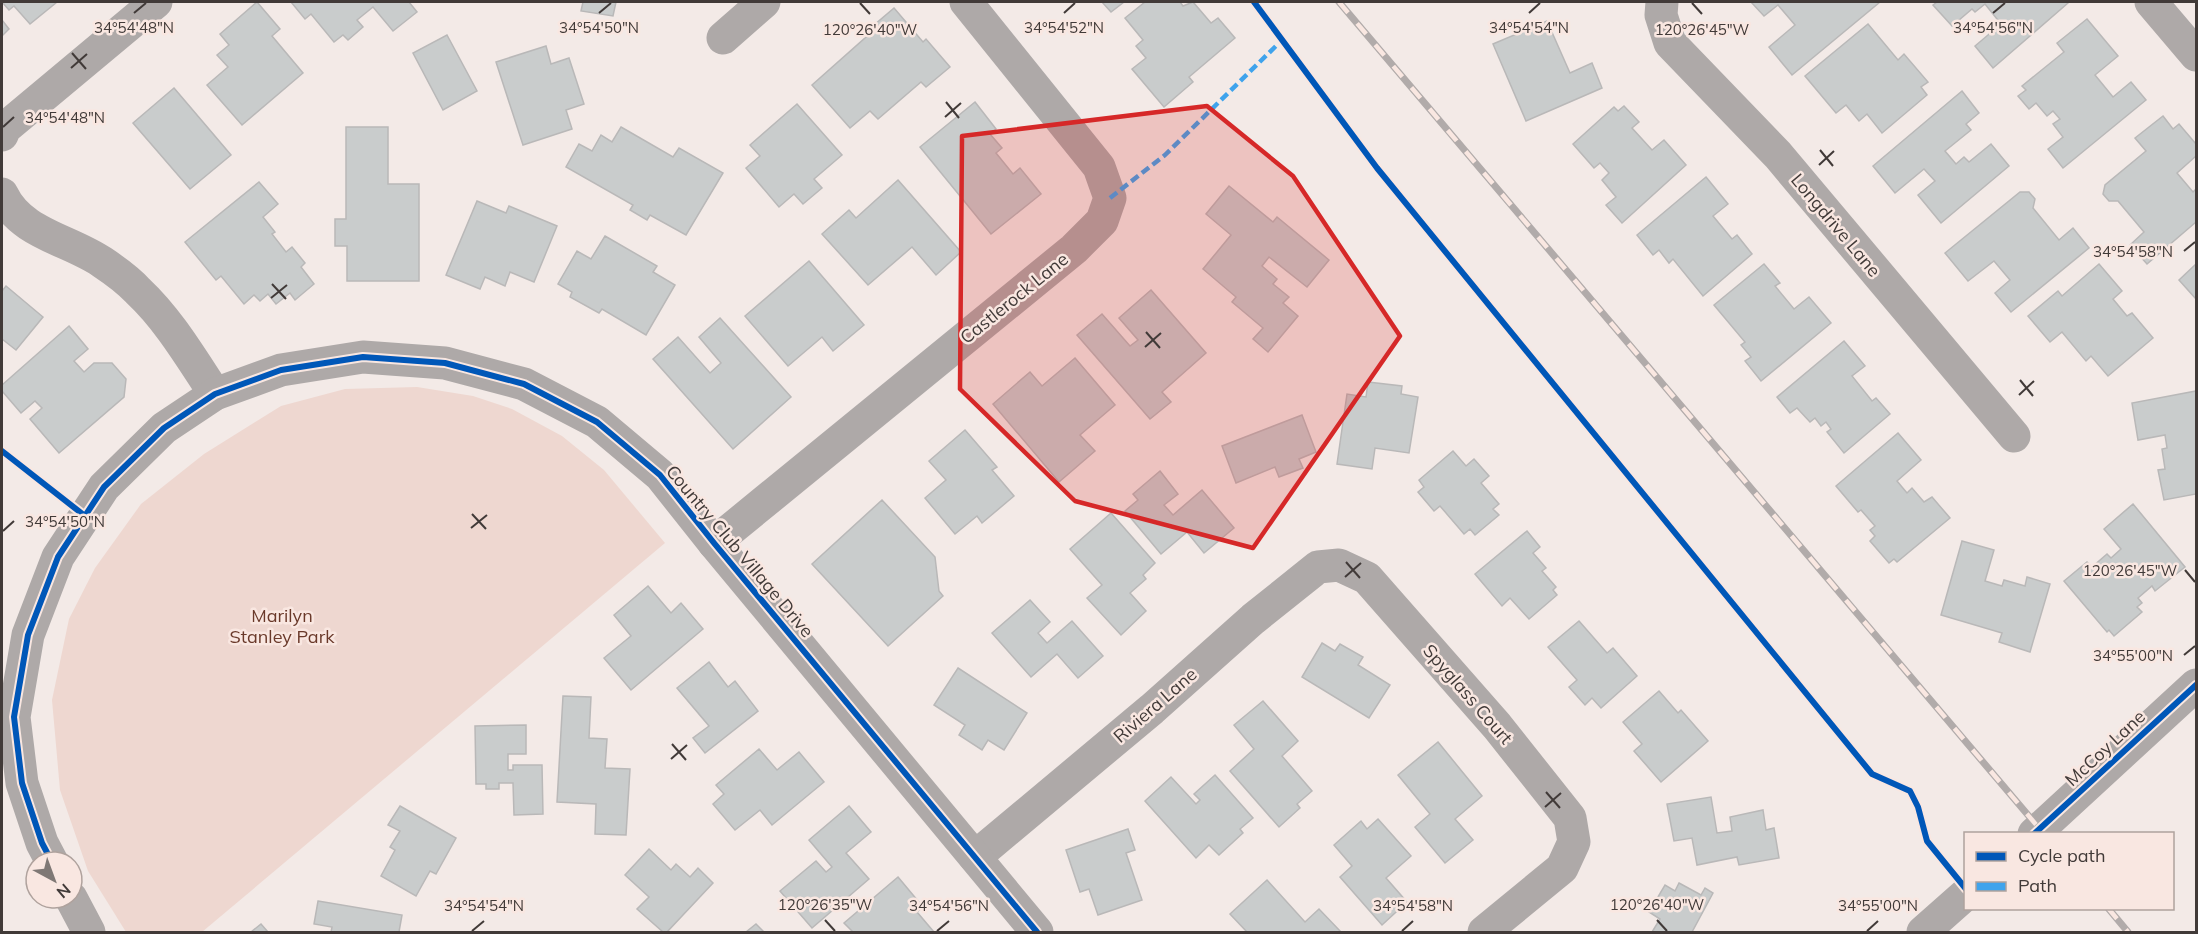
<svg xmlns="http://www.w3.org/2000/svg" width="2198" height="934" font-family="Mulish,sans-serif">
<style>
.green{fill:#eed7d0}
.building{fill:#c9cccc;stroke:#b9b8b8;stroke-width:1.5}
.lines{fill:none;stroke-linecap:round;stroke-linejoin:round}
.minor{stroke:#aea9a8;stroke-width:33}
.tertiary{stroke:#aea9a8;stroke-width:33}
.rail-casing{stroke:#b1abaa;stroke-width:7}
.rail{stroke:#f9e7e1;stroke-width:4.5;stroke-dasharray:14;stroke-linecap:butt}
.quiet{stroke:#3fa3ec;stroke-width:4.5;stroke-dasharray:9 4.5;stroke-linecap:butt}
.cycleway-casing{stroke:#f9e7e1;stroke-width:10}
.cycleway{stroke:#0057b8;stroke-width:6}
.marked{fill:#d62828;fill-opacity:0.2;stroke:#d62828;stroke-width:4.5;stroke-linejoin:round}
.ticks{fill:none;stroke:#413a38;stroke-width:2}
.labels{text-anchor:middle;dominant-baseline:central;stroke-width:5;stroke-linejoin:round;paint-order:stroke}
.street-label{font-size:18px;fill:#413a38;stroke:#f9e7e1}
.park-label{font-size:18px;fill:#6a392a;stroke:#f9e7e1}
.ticks-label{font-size:15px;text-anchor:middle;fill:#413a38;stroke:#f9e7e1;stroke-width:5;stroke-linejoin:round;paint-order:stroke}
</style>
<rect width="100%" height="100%" fill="#f3eae7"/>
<polygon class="green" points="417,387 473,396 512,409 562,436 604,470 665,543 202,932 126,932 88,871 60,790 52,700 69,619 95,568 141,504 204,454 281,406 345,389"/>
<g class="building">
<polygon points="2,2 57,2 30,24 14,6 9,10"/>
<polygon points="257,2 280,29 272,36 303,73 242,125 207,85 228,67 217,55 229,45 220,34"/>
<polygon points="291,2 409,2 417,12 393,31 373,7 357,20 363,27 348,40 343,35 334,42 311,14 305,19"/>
<polygon points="583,2 616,2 613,16 581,11"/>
<polygon points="1102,2 1124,2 1111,12"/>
<polygon points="1145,2 1180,2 1183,6 1193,2 1211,23 1218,18 1235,38 1189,77 1193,82 1164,107 1132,69 1146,58 1136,46 1143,40 1125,18"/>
<polygon points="1751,2 1880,2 1792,75 1769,47 1795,25 1778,5 1764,16"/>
<polygon points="1937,2 2067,2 2068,3 1993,68 1975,46 2001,24 1985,4 1975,12 1972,9 1952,26 1933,5"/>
<polygon points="894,8 923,42 926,39 950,67 926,87 921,82 878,119 870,111 850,128 812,85 875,29 873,26"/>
<polygon points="2087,19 2118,56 2095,75 2113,97 2131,82 2146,100 2063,168 2048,149 2063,137 2053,124 2060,119 2053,111 2047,116 2036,103 2029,109 2018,96 2026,90 2022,86 2064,52 2057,43"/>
<polygon points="2,20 9,29 2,36"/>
<polygon points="1547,21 1570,73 1592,63 1602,88 1526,121 1493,44"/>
<polygon points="1868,24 1898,60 1904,54 1928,82 1921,87 1927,95 1882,133 1867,114 1859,121 1846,105 1836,113 1805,76"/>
<polygon points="447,35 477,91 443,110 413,53"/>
<polygon points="546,46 551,64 569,58 584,104 566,110 572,129 523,145 496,62"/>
<polygon points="174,88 231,155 190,189 133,123"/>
<polygon points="1962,91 1979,113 1966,124 1971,130 1945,151 1956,164 1964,157 1969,162 1991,144 2009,166 1941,223 1918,195 1935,181 1924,169 1895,193 1873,166"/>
<polygon points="975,102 996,129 990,134 1002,148 996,153 1013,174 1020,168 1041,194 991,234 920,147"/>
<polygon points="797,104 842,155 814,179 822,188 803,204 794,194 779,207 746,168 760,156 750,145"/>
<polygon points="1624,106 1639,122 1632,128 1652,150 1664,140 1686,165 1622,223 1606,205 1616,197 1602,180 1609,173 1600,163 1594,168 1573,144 1614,107 1618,111"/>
<polygon points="2163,116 2173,129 2179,124 2196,144 2196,156 2177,173 2193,192 2196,189 2196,222 2147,264 2130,245 2144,232 2118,201 2109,201 2103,194 2105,185 2146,151 2135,138"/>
<polygon points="346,127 388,127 388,184 419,184 419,281 347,281 347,246 335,246 335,219 346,219"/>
<polygon points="621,127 673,157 679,148 723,173 686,235 650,215 647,220 630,210 633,205 566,167 579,144 592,151 601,135 612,142"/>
<polygon points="1706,177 1728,204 1713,216 1732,239 1737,235 1752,254 1703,296 1673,259 1669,263 1659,250 1653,255 1637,235"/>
<polygon points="898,180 961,252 936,275 912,247 868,285 822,234 849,210 856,218"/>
<polygon points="259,182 278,204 263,217 275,232 272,234 286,252 292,247 305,263 301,267 314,284 295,300 290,293 276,304 268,294 260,301 254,295 244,304 221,276 216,280 185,242"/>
<polygon points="1229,186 1273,222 1277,217 1329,260 1307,287 1269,257 1262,266 1277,279 1273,284 1289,297 1283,303 1298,316 1268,352 1253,339 1263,328 1232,302 1236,297 1203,269 1231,235 1206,214"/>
<polygon points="2020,192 2029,192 2035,199 2033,208 2059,240 2073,228 2089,248 2011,312 1995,293 2010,280 1994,261 1968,281 1945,253"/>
<polygon points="477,201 506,213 509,206 557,226 534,282 510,272 505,286 485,277 480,289 446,275"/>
<polygon points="605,236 657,266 653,272 675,285 646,335 602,309 599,313 570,297 572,292 558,284 577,251 591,259"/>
<polygon points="809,261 864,325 833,351 822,337 788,366 745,316"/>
<polygon points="1764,264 1780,283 1775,286 1794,309 1809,297 1831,323 1761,381 1745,361 1751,357 1741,345 1745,342 1714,305"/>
<polygon points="2099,264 2122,291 2113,299 2127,316 2132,313 2153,338 2108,376 2091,356 2086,361 2062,332 2050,342 2028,316 2058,291 2062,296"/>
<polygon points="2196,264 2196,299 2179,280"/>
<polygon points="6,286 43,317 16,350 2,339 2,291"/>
<polygon points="1151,290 1206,353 1162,392 1171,402 1150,419 1077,335 1102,314 1130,346 1138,340 1119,318"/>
<polygon points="720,318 791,397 733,449 653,359 678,337 710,373 721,363 699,337"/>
<polygon points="69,326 88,349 74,361 84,372 94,363 112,363 126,379 124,397 59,453 30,419 42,408 35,401 21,413 2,391 2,385"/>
<polygon points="1844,341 1865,366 1852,376 1872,401 1876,398 1890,414 1844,453 1827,432 1831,429 1826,422 1821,426 1815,418 1810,422 1797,408 1790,413 1777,397"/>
<polygon points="1075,358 1115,405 1080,435 1095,451 1059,482 993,404 1030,372 1042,386"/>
<polygon points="1368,382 1402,386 1401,394 1418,397 1409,453 1375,448 1372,469 1337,464 1347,394 1366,397"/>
<polygon points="2196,391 2196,494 2164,500 2158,470 2165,469 2162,449 2167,448 2165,435 2138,440 2132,403"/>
<polygon points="1302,415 1316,452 1299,459 1303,468 1279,477 1275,467 1236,483 1222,446"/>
<polygon points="965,430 997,467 992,470 1014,496 982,523 977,516 955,534 925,498 946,480 929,461"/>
<polygon points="1898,433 1921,460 1897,481 1907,493 1912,488 1924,502 1932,497 1950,518 1897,562 1894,559 1889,563 1870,541 1875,536 1870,530 1875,526 1861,510 1858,512 1836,486"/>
<polygon points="1453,451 1466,466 1474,459 1489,476 1481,483 1499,504 1493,509 1499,515 1475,535 1470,529 1464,534 1440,506 1434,511 1418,492 1424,487 1419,480"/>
<polygon points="1160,471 1178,494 1164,505 1173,515 1202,490 1234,528 1204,553 1187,532 1161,554 1125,511 1138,500 1133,494"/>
<polygon points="882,500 935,557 939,591 943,596 888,646 812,564"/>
<polygon points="2133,504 2185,567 2155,591 2152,586 2138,598 2142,603 2137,607 2142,612 2114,636 2109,630 2107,632 2064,581 2087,562 2092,567 2107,554 2111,558 2121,549 2104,529"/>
<polygon points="1111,513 1155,563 1143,575 1146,579 1130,593 1146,611 1121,635 1087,598 1102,585 1070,549"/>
<polygon points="1527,531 1540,547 1533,553 1546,568 1542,571 1556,587 1553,590 1557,595 1529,619 1510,598 1502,606 1475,574"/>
<polygon points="1962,541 1994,550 1985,581 2002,586 2004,580 2025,586 2027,577 2050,584 2030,652 1999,642 2002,633 1941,615"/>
<polygon points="648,586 671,613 681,603 703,629 631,690 604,658 631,636 614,615"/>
<polygon points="1030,600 1050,622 1038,633 1047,643 1072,621 1103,656 1078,678 1057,654 1031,677 992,633"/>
<polygon points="1579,621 1607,653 1613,648 1637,676 1601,708 1592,698 1585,705 1569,687 1577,680 1548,647"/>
<polygon points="1322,643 1335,651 1340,644 1363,657 1358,665 1390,685 1369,718 1302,677"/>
<polygon points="709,662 728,687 735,681 758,711 705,753 693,738 709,726 677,688"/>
<polygon points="958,668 1027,713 1004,750 988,740 982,750 959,735 965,725 934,705"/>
<polygon points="1659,691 1678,713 1681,710 1708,741 1661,782 1634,751 1642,744 1623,722"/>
<polygon points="563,696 591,697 589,738 607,739 605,768 630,769 626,835 595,834 596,804 557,802"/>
<polygon points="1263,701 1298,741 1282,756 1312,791 1297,804 1300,808 1279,827 1230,771 1254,749 1234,725"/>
<polygon points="526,725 526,754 508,754 508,770 513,770 513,765 542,765 543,814 514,815 513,783 499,783 499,789 486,789 486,784 476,784 475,726"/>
<polygon points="1438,742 1482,796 1455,819 1473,840 1445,863 1415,827 1430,814 1398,775"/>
<polygon points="759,749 777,770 799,752 824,782 772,825 760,810 735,830 713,804 724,794 716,785"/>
<polygon points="1215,775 1253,818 1240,829 1243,833 1219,855 1209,845 1196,858 1145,801 1171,777 1196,804 1200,800 1194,794"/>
<polygon points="1711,797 1717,833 1732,831 1730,817 1763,810 1766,830 1774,828 1779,858 1739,865 1737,857 1697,865 1692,838 1674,841 1667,804"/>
<polygon points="400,806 456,838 436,874 430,871 416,896 381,876 395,850 390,847 400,831 388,825"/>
<polygon points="849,806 871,832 846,853 869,879 812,928 780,891 816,861 826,872 832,867 809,840"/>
<polygon points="1378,819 1411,856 1386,878 1407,902 1382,925 1340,877 1352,866 1334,845 1361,821 1367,829"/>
<polygon points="1128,829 1135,850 1126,853 1142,900 1098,915 1089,889 1080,892 1066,850"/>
<polygon points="649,849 671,870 676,864 690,877 698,868 713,883 667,932 663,932 637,909 649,897 625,875"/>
<polygon points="898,877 923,907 917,912 934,932 853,932 844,923"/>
<polygon points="1267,880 1305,922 1319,909 1341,932 1247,932 1230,914"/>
<polygon points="1679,883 1701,895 1705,888 1713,893 1692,932 1652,932 1660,919 1649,912 1665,885 1675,891"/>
<polygon points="318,901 402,915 399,932 331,932 332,927 314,924"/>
<polygon points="261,924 268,932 251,932"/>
<polygon points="756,924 764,932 746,932"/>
</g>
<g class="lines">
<g class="minor">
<polyline points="1662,2 1661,15 1670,43 1778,155 2014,436"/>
<polyline points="2151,2 2196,55"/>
<polyline points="723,38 764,2"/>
<polyline points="2,135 5,128 156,2"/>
<path d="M2,194C21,234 68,239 102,262C114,270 128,280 138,291C169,320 191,358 215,394"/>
<polyline points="714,543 1074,249 1102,221 1110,198 1099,167 966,2"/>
<polyline points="975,857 1152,709 1253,619 1318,567 1339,565 1367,578 1497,726 1570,818 1574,842 1562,868 1484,932"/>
<polyline points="52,862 42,843 22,783 14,717 28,635 58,557 104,487 164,428 215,394 281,370 363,357 445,363 524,384 597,422 660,475 714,543 1037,932"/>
<polyline points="71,898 89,932"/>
</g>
<g class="tertiary">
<polyline points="2034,834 2196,685"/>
<polyline points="1923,932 1966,894"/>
</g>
<defs>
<g id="rail">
<polyline points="1339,2 2044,834"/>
<polyline points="2108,908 2128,932"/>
</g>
</defs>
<use href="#rail" class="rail-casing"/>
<use href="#rail" class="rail"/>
<polyline class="quiet" points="1110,198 1165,155 1279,43"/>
<defs>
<g id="cycleway">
<polyline points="1254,2 1377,168 1872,774 1910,791 1918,807 1927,841 1966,889"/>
<polyline points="2,451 85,516"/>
<polyline points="2034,834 2196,685"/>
<polyline points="52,862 42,843 22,783 14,717 28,635 58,557 104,487 164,428 215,394 281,370 363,357 445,363 524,384 597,422 660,475 714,543 1037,932"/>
</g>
</defs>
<use href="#cycleway" class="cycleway-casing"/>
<use href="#cycleway" class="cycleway"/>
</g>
<path class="marked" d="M1207,106L1293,176L1400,336L1253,548L1075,501L960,389L962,136Z"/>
<path class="ticks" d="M860,3L870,14M1692,3L1702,14M134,13L146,3M599,13L611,3M1064,13L1075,3M1529,13L1540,3M1993,13L2005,3M72,53L86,69M71,68L87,54M946,102L959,118M945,117L961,103M3,127L14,117M1820,150L1833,166M1819,165L1834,151M2184,251L2195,242M272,284L286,299M271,298L287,285M1146,332L1160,348M1145,347L1161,333M2020,380L2033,396M2019,395L2034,381M472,514L486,529M471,528L487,515M3,531L14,521M1346,562L1360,578M2185,570L2195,582M1345,577L1361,563M2184,655L2195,646M672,744L686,760M671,759L687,745M1546,792L1560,808M1545,807L1561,793M825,920L835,931M1657,920L1667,931M472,931L484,921M937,931L949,921M1402,931L1413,921M1867,931L1878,921"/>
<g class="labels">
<g class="street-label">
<text transform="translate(1836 225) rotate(50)">Longdrive Lane</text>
<text transform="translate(1014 298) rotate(-39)">Castlerock Lane</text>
<text transform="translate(740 551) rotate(50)">Country Club Village Drive</text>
<text transform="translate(1468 694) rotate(49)">Spyglass Court</text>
<text transform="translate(1155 705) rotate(-41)">Riviera Lane</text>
<text transform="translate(2105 748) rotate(-43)">McCoy Lane</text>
</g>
<g class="park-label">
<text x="282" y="615">Marilyn<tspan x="282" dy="21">Stanley Park</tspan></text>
</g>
</g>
<g class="ticks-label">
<text x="134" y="33">34°54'48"N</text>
<text x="599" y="33">34°54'50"N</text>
<text x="1064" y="33">34°54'52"N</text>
<text x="1529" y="33">34°54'54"N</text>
<text x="1993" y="33">34°54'56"N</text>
<text x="870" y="35">120°26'40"W</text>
<text x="1702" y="35">120°26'45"W</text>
<text x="65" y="123">34°54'48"N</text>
<text x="2133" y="257">34°54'58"N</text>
<text x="65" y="527">34°54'50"N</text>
<text x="2130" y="576">120°26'45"W</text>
<text x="2133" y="661">34°55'00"N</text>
<text x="825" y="910">120°26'35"W</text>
<text x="1657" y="910">120°26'40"W</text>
<text x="484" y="911">34°54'54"N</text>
<text x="949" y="911">34°54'56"N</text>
<text x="1413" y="911">34°54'58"N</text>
<text x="1878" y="911">34°55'00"N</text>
</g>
<rect width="2198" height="934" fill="none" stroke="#413a38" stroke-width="6"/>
<rect x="1964" y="832" width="210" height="78" fill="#f9e7e1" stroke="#afa29d" stroke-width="1.5"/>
<rect x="1976" y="852" width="30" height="9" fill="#0057b8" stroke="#afa29d" stroke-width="1.5"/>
<text x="2018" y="862" font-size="18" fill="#413a38">Cycle path</text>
<rect x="1976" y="882" width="30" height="9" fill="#3fa3ec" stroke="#afa29d" stroke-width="1.5"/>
<text x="2018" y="892" font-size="18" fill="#413a38">Path</text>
<g transform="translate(54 880) rotate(139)"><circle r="28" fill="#f9e7e1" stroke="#afa29d" stroke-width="1.5"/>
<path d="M0-4.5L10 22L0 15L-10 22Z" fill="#7f7875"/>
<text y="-9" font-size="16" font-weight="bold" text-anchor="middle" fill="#413a38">N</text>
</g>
</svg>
